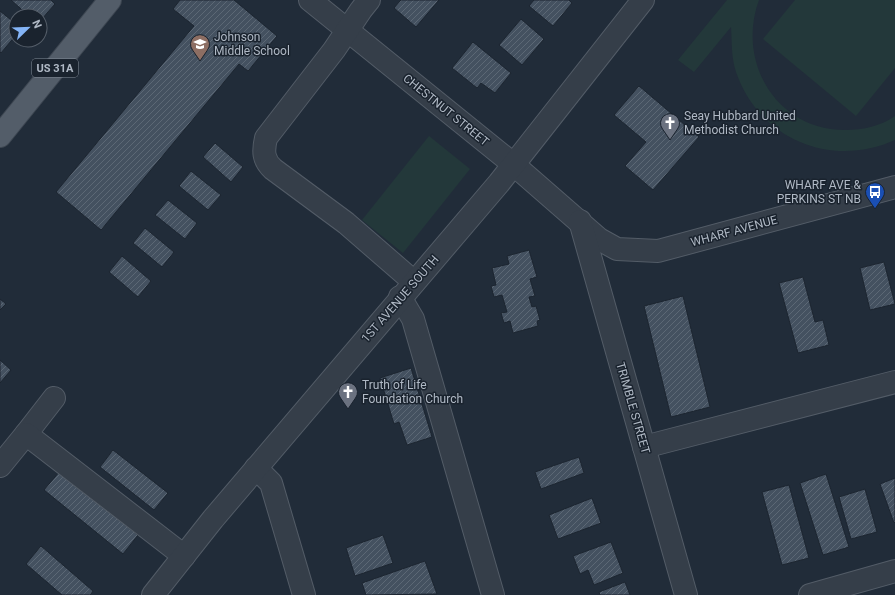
<svg xmlns="http://www.w3.org/2000/svg" width="895" height="595" font-family="Roboto,sans-serif">
<style>
.green{fill:#23383a}
.building{fill:url(#building-hatch);stroke:#1c2530}
.lines{fill:none;stroke-linecap:round;stroke-linejoin:round}
.minor-casing{stroke:#535c67;stroke-width:24}
.major-casing{stroke:#3e4752;stroke-width:24}
.minor{stroke:#353e49;stroke-width:22}
.major{stroke:#535d69;stroke-width:22}
.labels{text-anchor:middle;dominant-baseline:central;stroke-width:3;stroke-linejoin:round;paint-order:stroke}
.shield{fill:#1a232e;stroke:#838c98;stroke-width:1}
.shield-label{font-size:11px;font-weight:bold;fill:#b0b9c5}
.poi-label{font-size:12px;fill:#b0b9c5;stroke:#1a232e;text-anchor:start}
.street-label{font-size:12px;fill:#b0b9c5;stroke:#1a232e}
</style>
<defs>
<pattern id="building-hatch" width="6" height="6" patternUnits="userSpaceOnUse"><rect width="6" height="6" fill="#445160"/><path d="M-1 1l2-2M0 6l6-6M5 7l2-2" fill="none" stroke="#5c6875"/></pattern>
</defs>
<rect width="100%" height="100%" fill="#212c39"/>
<g class="green">
<path d="M727,0H759C736,62 777,131 846,130C863,130 881,126 895,116V140C831,169 759,139 736,72C731,57 732,42 731,27L694,72L678,60Z"/>
<polygon points="795,0 895,0 895,68 856,116 763,39"/>
<polygon points="429,136 470,169 403,253 362,220"/>
</g>
<g class="building">
<polygon points="11,0 51,0 55,4 40,21 40,16 29,16"/>
<polygon points="180,0 234,0 277,36 248,71 239,64 101,230 56,192 194,26 173,9"/>
<polygon points="401,0 439,0 416,27 394,8"/>
<polygon points="534,0 569,0 572,3 553,26 529,6"/>
<polygon points="0,11 16,24 16,35 1,53 0,52"/>
<polygon points="521,19 544,39 522,65 499,45"/>
<polygon points="473,42 511,73 495,93 481,83 477,88 452,68"/>
<polygon points="639,86 699,137 653,190 625,166 646,142 614,115"/>
<polygon points="215,143 243,167 231,182 203,157"/>
<polygon points="191,171 221,195 208,210 179,186"/>
<polygon points="168,200 197,223 185,239 155,215"/>
<polygon points="145,228 174,252 162,267 133,243"/>
<polygon points="529,250 537,277 530,279 535,296 529,297 532,307 536,306 540,320 537,321 538,326 513,333 510,321 504,323 501,313 507,312 502,295 494,297 491,286 496,285 492,268 509,264 507,256"/>
<polygon points="122,256 151,281 138,297 109,272"/>
<polygon points="884,262 895,304 870,310 860,268"/>
<polygon points="803,277 815,322 823,320 829,345 798,353 779,283"/>
<polygon points="683,296 710,407 671,417 644,306"/>
<polygon points="0,299 6,304 0,310"/>
<polygon points="0,360 11,370 0,383"/>
<polygon points="411,368 432,437 407,445 399,422 394,424 380,378"/>
<polygon points="113,450 168,493 154,510 100,467"/>
<polygon points="579,457 584,473 541,489 535,472"/>
<polygon points="60,471 138,535 123,554 44,490"/>
<polygon points="826,474 849,547 823,555 800,483"/>
<polygon points="895,478 895,522 894,523 880,484"/>
<polygon points="789,485 809,558 782,565 762,492"/>
<polygon points="865,489 877,532 851,539 839,497"/>
<polygon points="592,498 601,523 558,539 549,515"/>
<polygon points="383,535 393,563 355,576 346,548"/>
<polygon points="611,542 623,573 594,585 588,570 580,574 573,556"/>
<polygon points="41,546 93,591 90,595 62,595 26,564"/>
<polygon points="425,561 437,594 366,595 362,583"/>
<polygon points="625,582 630,595 600,595 599,592"/>
</g>
<g class="lines">
<defs>
<g id="minor">
<polyline points="310,0 513,164 599,239 617,249 658,251 895,187"/>
<path d="M369,0L361,10L334,50L266,138C263,151 263,160 273,169L346,223L414,282"/>
<polyline points="580,221 686,595"/>
<polyline points="400,297 413,319 493,595"/>
<polyline points="26,434 54,398"/>
<polyline points="644,447 895,382"/>
<polyline points="0,466 26,434 184,556"/>
<polyline points="256,468 271,483 304,595"/>
<polyline points="153,595 213,519 499,183 643,0"/>
<polyline points="810,595 895,571"/>
</g>
<polyline id="major" points="0,136 110,0"/>
</defs>
<use href="#minor" class="minor-casing"/>
<use href="#major" class="major-casing"/>
<use href="#minor" class="minor"/>
<use href="#major" class="major"/>
</g>
<defs>
<symbol id="school-pin" viewBox="-11 -11 22 30"><path d="M0 17L-7.5 6A9.5 9.5 0 1 1 7.5 6Z" fill="#8d6e63" stroke="#1a232e"/><path d="M0-5L7-2L0 1L-7-2ZM-4 1L0 2.5L4 1V4Q0 6-4 4Z" fill="#fff"/></symbol>
<symbol id="church-pin" viewBox="-11 -11 22 30"><path d="M0 17L-7.5 6A9.5 9.5 0 1 1 7.5 6Z" fill="#6b7280" stroke="#1a232e"/><path d="M-1.2-6h2.4v3.5h3.3v2.4h-3.3V6h-2.4V-.1h-3.3v-2.4h3.3Z" fill="#fff"/></symbol>
<symbol id="bus-pin" viewBox="-11 -11 22 30"><path d="M0 17L-7.5 6A9.5 9.5 0 1 1 7.5 6Z" fill="#1a4fb4" stroke="#1a232e"/><path d="M-5-6H5V4H4V6H2V4H-2V6H-4V4H-5ZM-3.5-4V0h7V-4ZM-3.5 1.2v1.5H-2V1.2ZM2 1.2v1.5H3.5V1.2Z" fill="#fff"/></symbol>
</defs>
<g fill-rule="evenodd">
<use href="#school-pin" x="189" y="33" width="22" height="30"/>
<use href="#church-pin" x="659" y="112" width="22" height="30"/>
<use href="#bus-pin" x="864" y="181" width="22" height="30"/>
<use href="#church-pin" x="337" y="381" width="22" height="30"/>
</g>
<g class="labels">
<rect class="shield" x="32" y="59" width="46" height="18" rx="3"/>
<g class="shield-label">
<text x="55" y="68">US 31A</text>
</g>
<g class="poi-label">
<text x="214" y="37">Johnson<tspan x="214" dy="14">Middle School</tspan></text>
<text x="684" y="116">Seay Hubbard United<tspan x="684" dy="14">Methodist Church</tspan></text>
<text x="861" y="185" text-anchor="end">WHARF AVE &amp;<tspan x="861" dy="14">PERKINS ST NB</tspan></text>
<text x="362" y="385">Truth of Life<tspan x="362" dy="14">Foundation Church</tspan></text>
</g>
<g class="street-label">
<text transform="translate(446 110) rotate(39)">CHESTNUT STREET</text>
<text transform="translate(734 231) rotate(-15)">WHARF AVENUE</text>
<text transform="translate(400 299) rotate(-49)">1ST AVENUE SOUTH</text>
<text transform="translate(633 408) rotate(74)">TRIMBLE STREET</text>
</g>
</g>
<g transform="translate(28 28) rotate(67)"><circle r="19" fill="#1a232e" stroke="#565f6a"/>
<path d="M0-3L7 15L0 10L-7 15Z" fill="#84b4f6"/>
<text y="-6" font-size="11" font-weight="bold" text-anchor="middle" fill="#b0b9c5">N</text>
</g>
</svg>
